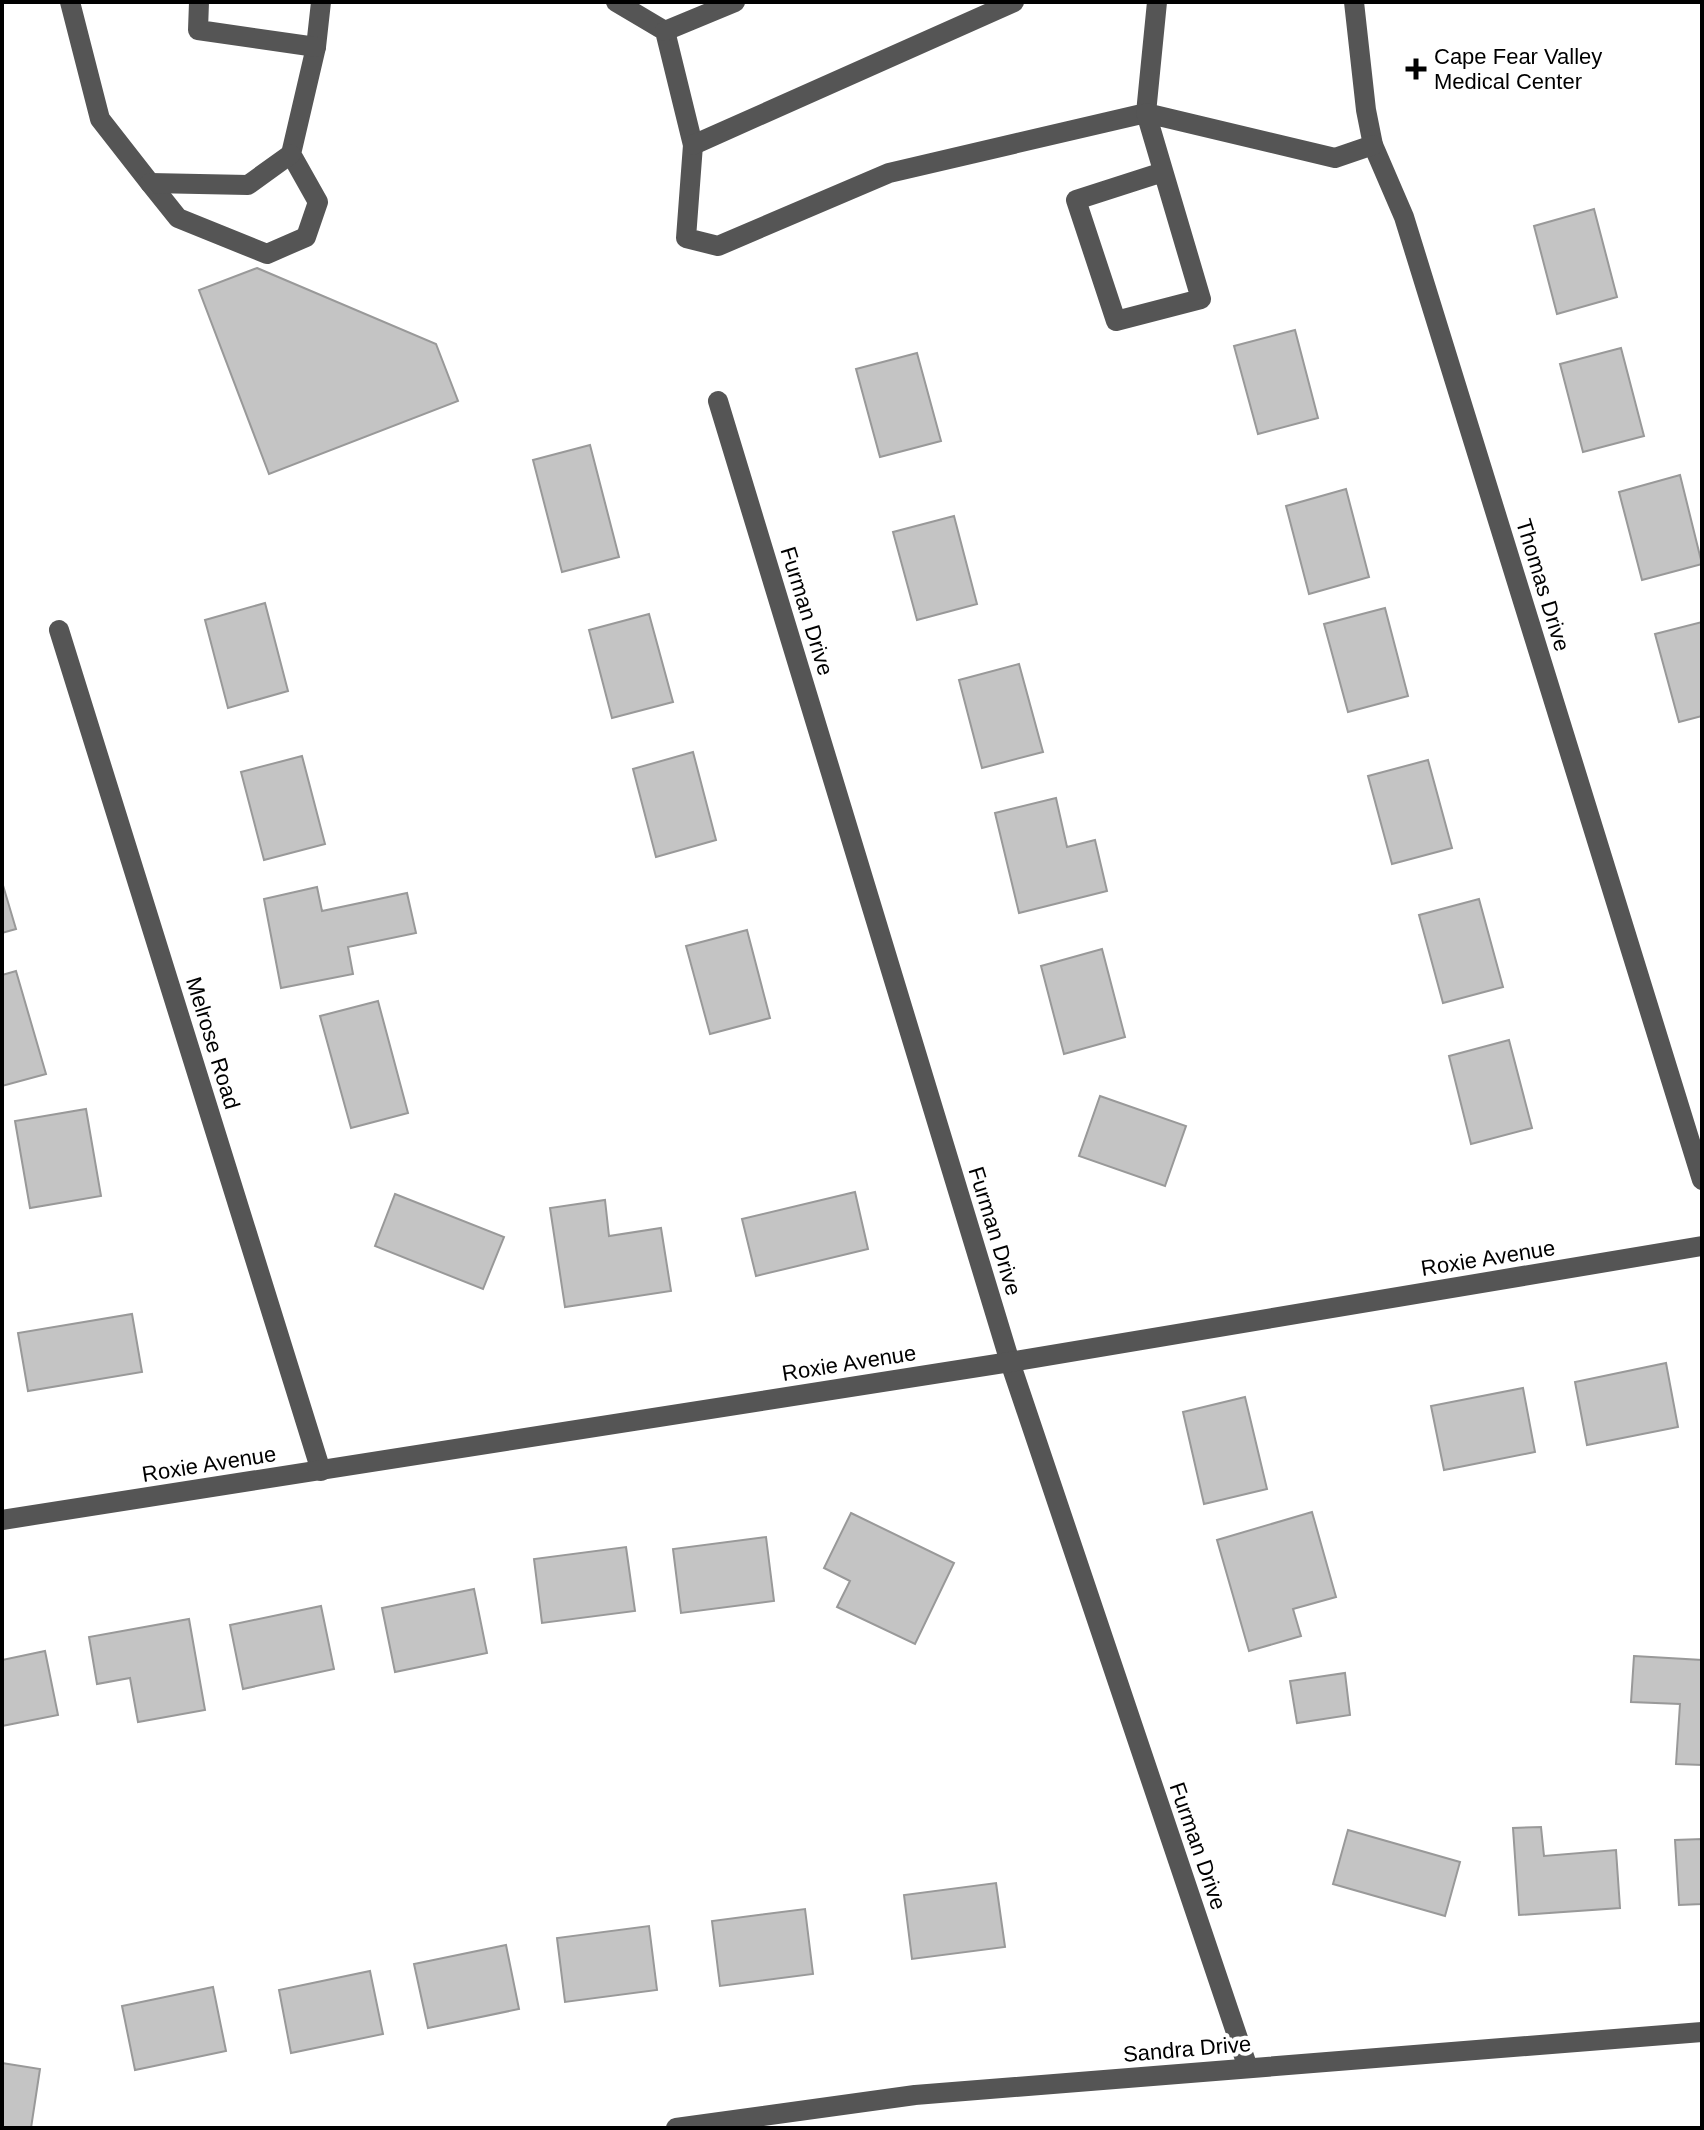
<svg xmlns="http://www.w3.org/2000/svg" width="1704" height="2130" font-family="Arial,sans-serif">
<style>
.building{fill:#c4c4c4;stroke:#999;stroke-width:2}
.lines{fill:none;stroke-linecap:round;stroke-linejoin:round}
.minor{stroke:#555;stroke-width:20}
.poi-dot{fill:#000;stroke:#fff;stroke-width:3}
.labels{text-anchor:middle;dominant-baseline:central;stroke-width:8;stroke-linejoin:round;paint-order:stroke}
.poi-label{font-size:22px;fill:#000;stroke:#fff;text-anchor:start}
.street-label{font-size:22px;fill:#000;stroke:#fff}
</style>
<rect width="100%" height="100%" fill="#fff"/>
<g class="building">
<polygon points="1594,209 1617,297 1557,314 1534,226"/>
<polygon points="257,268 436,344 458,401 269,474 199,290"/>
<polygon points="1295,330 1318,418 1258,434 1234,346"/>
<polygon points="1621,348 1644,436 1583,452 1560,364"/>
<polygon points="917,353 941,441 880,457 856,369"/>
<polygon points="590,445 619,557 562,572 533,460"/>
<polygon points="1680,475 1702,564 1642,580 1619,492"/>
<polygon points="1346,489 1369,577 1309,594 1286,506"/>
<polygon points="954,516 977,604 917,620 893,532"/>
<polygon points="265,603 288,691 228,708 205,620"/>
<polygon points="1385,608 1408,696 1348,712 1324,624"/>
<polygon points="649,614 673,702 612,718 589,630"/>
<polygon points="1702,622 1702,716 1679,722 1655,634"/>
<polygon points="1019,664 1043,752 982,768 959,680"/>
<polygon points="693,752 716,840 656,857 633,769"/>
<polygon points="302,756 325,844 264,860 241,772"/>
<polygon points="1428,760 1452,848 1392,864 1368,776"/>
<polygon points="1056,798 1067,847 1095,840 1107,891 1019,913 995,813"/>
<polygon points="2,882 16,929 2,933"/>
<polygon points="317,887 322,911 407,893 416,933 348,947 353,974 281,988 264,899"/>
<polygon points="1479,899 1503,987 1443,1003 1419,915"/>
<polygon points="747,930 770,1018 710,1034 686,946"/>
<polygon points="1102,949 1125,1037 1064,1054 1041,966"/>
<polygon points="16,971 46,1074 2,1086 2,975"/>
<polygon points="378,1001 408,1113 351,1128 320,1016"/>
<polygon points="1509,1040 1532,1128 1471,1144 1449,1056"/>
<polygon points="1100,1096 1186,1126 1165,1186 1079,1156"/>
<polygon points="86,1109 101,1196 30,1208 15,1121"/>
<polygon points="855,1192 868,1249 756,1276 742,1219"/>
<polygon points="395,1194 504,1237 483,1289 375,1246"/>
<polygon points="605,1200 609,1236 661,1228 671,1291 565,1307 550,1208"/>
<polygon points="132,1314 142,1372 28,1391 18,1333"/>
<polygon points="1666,1363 1678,1427 1587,1445 1575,1382"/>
<polygon points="1523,1388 1535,1452 1444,1470 1431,1406"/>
<polygon points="1245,1397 1267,1489 1204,1504 1183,1412"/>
<polygon points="1312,1512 1336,1597 1293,1609 1301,1636 1249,1651 1217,1540"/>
<polygon points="851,1513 954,1563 915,1644 837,1607 850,1581 824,1568"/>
<polygon points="766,1537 774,1601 681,1613 673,1549"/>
<polygon points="626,1547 635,1611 542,1623 534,1559"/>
<polygon points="474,1589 487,1653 395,1672 382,1608"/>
<polygon points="321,1606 334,1669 243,1689 230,1625"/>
<polygon points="189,1619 205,1710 138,1722 130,1678 97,1684 89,1637"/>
<polygon points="45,1651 58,1715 2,1726 2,1660"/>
<polygon points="1634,1656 1702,1660 1702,1765 1676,1764 1680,1704 1631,1702"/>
<polygon points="1345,1673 1350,1715 1297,1723 1290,1681"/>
<polygon points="1541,1827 1544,1856 1616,1850 1620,1908 1519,1915 1513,1828"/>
<polygon points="1348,1830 1460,1862 1445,1916 1333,1884"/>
<polygon points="1702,1839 1702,1904 1679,1905 1675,1840"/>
<polygon points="996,1883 1005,1947 912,1959 904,1895"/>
<polygon points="805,1909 813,1974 720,1986 712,1921"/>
<polygon points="649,1926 657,1990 565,2002 557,1938"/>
<polygon points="506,1945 519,2009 428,2028 414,1964"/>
<polygon points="370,1971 383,2034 291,2053 279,1990"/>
<polygon points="213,1987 226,2051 135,2070 122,2006"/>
<polygon points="2,2063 40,2069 31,2128 2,2128"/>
</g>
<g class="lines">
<g class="minor">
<polyline points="70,2 100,119 150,183 178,218 267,254 306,237 318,202 291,154 316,47 321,2"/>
<polyline points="199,2 198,30 316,47"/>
<polyline points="616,2 665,31 693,145 686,238 718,246 889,173 1146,113 1157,2"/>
<polyline points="1354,2 1366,110 1373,145 1404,217 1702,1180"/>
<polyline points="665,31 735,2"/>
<polyline points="693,145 1014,2"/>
<polyline points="1163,172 1076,200 1116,321 1201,299 1146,113 1335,158 1373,145"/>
<polyline points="150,183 248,185 291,154"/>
<polyline points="718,401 1010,1362 1248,2068"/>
<polyline points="59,630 321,1471"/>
<polyline points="2,1520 1010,1362 1702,1246"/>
<polyline points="676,2128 915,2095 1702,2032"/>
</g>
</g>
<path class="poi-dot" d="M1412 57h8v8h8v8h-8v8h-8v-8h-8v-8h8z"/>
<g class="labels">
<g class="poi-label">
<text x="1434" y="56">Cape Fear Valley<tspan x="1434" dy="25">Medical Center</tspan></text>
</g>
<g class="street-label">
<text transform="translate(1543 585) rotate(73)">Thomas Drive</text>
<text transform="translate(807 611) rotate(73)">Furman Drive</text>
<text transform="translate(213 1043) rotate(73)">Melrose Road</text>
<text transform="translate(995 1231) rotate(73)">Furman Drive</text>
<text transform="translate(1488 1258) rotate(-9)">Roxie Avenue</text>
<text transform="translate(849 1363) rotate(-9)">Roxie Avenue</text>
<text transform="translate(209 1464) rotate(-9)">Roxie Avenue</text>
<text transform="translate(1198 1846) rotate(71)">Furman Drive</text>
<text transform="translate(1187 2049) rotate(-5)">Sandra Drive</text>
</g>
</g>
<rect width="1704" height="2130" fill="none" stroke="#000000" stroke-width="8"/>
</svg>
